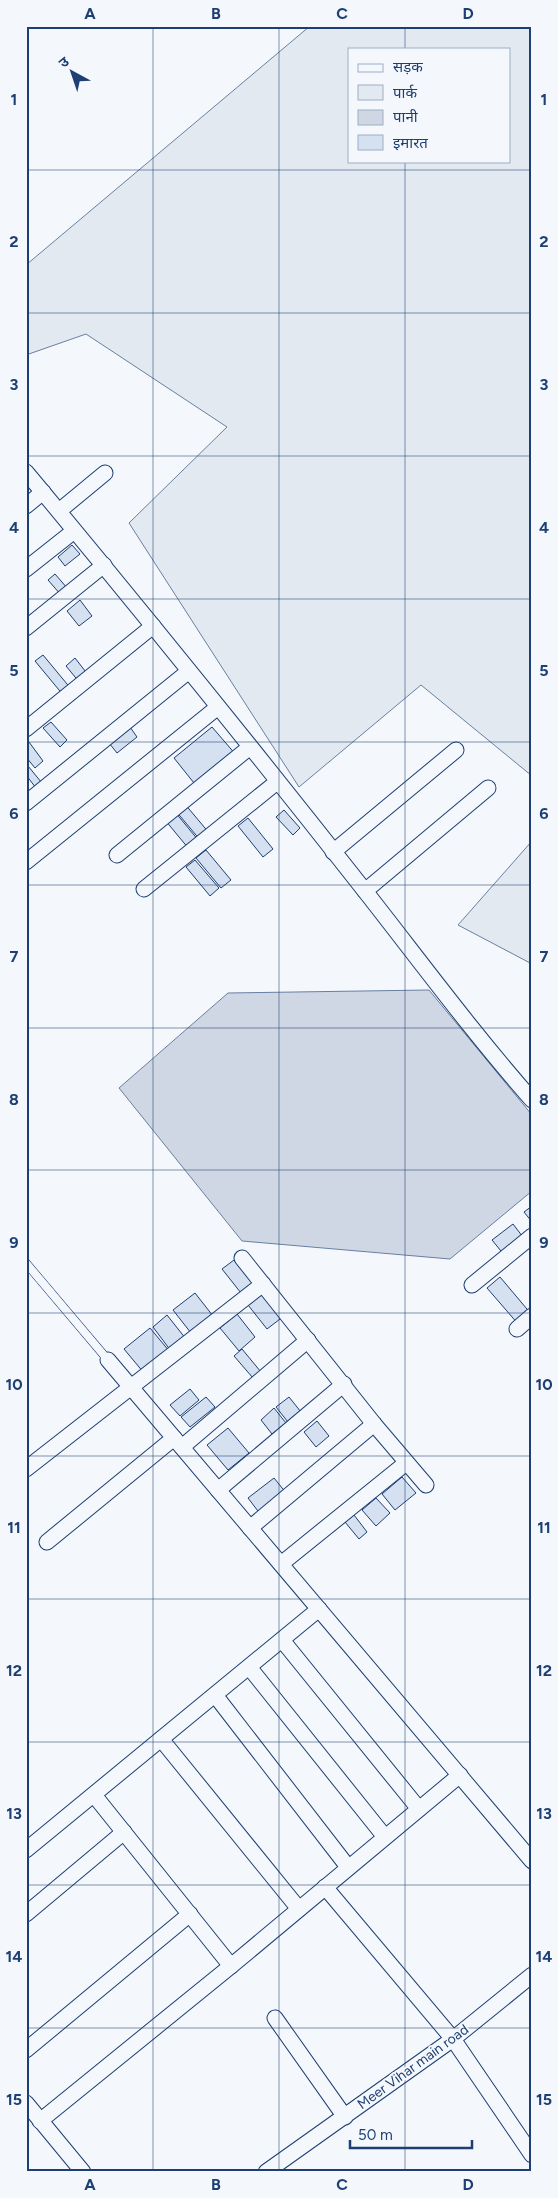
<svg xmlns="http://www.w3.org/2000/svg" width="558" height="2198" font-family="Figtree,'Noto Sans Devanagari',sans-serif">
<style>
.green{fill:#e3e9f0;stroke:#687fa3;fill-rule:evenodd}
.water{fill:#cfd7e4;stroke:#687fa3}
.building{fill:#d5e0f0;stroke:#1d3f73}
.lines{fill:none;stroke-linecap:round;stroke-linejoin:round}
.lane-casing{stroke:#1d3f73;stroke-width:9}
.street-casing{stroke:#1d3f73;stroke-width:17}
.lane{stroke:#f4f7fb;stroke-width:8}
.street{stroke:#f4f7fb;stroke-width:15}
.grid{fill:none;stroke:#1d3f73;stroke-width:1;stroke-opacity:0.55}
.labels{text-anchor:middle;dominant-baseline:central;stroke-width:4;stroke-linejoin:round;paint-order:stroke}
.street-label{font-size:14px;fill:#1d3f73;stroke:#f4f7fb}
.neatline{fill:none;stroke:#1d3f73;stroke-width:2}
.grid-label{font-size:16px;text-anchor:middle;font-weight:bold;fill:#1d3f73}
</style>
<rect width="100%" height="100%" fill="#f4f7fb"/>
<g class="green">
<path d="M310,26H532V776L421,685L299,787L129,523L227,427L86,334L26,355V265ZM349,49H509V161H349Z"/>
<polygon points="532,841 532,964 458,925"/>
</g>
<polygon class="water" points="429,990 532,1115 532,1191 450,1259 242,1241 119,1088 228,993"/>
<g class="building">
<polygon points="72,545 80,554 65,566 58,557"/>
<polygon points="55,574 68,589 61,595 48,580"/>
<polygon points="80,600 92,616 79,626 67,611"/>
<polygon points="43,655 72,690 64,696 35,661"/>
<polygon points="75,658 89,676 80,683 66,666"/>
<polygon points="51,722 67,740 60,747 43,728"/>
<polygon points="130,727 137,737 117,753 109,743"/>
<polygon points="212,727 237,756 198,788 174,758"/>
<polygon points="29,742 43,761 35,768 26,757 26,744"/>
<polygon points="28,766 42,783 36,788 26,775 26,767"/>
<polygon points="184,803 210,834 201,841 175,810"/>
<polygon points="284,810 300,828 293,835 276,817"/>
<polygon points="175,812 199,841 189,849 165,820"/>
<polygon points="248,818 273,849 263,857 238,826"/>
<polygon points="206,850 231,880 221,888 196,858"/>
<polygon points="195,860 219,888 210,896 186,867"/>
<polygon points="532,1206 532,1222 524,1212"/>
<polygon points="513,1224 526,1241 505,1256 492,1240"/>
<polygon points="238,1257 257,1280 241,1293 222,1269"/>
<polygon points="500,1277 532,1315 519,1325 487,1288"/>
<polygon points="265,1291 284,1316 267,1329 248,1305"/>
<polygon points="195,1293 213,1316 191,1333 173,1310"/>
<polygon points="237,1314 255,1337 239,1351 220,1328"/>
<polygon points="167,1315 186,1339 171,1351 153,1327"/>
<polygon points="150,1328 170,1352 144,1373 124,1349"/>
<polygon points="242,1349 261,1372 253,1378 234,1356"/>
<polygon points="190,1389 199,1400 180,1416 170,1405"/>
<polygon points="206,1397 215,1407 190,1427 181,1417"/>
<polygon points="289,1397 301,1412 288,1422 276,1407"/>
<polygon points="274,1408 286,1423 272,1434 261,1420"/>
<polygon points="317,1421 329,1436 316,1447 304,1432"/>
<polygon points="228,1428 249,1453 228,1470 207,1445"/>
<polygon points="402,1477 416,1493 395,1510 382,1494"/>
<polygon points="274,1478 287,1494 261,1515 248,1498"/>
<polygon points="376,1498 390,1513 376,1526 362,1510"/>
<polygon points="354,1515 367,1532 359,1539 345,1522"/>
</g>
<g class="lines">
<defs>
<polyline id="lane" points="26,1263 108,1360"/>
<g id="street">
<path d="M26,472C141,610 254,750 365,891C420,961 473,1033 532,1100"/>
<polyline points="26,506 43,492"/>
<polyline points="59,511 105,473"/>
<polyline points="26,569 74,531"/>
<polyline points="26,628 104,565"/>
<polyline points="26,729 153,626"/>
<polyline points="26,803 189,671"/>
<polyline points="333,852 456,750"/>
<polyline points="117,855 250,747"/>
<polyline points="26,862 218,707"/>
<polyline points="144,889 277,782"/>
<polyline points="365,891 488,788"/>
<polyline points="242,1258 374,1424 426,1485"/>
<polyline points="472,1285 532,1236"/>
<polyline points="517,1329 532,1316"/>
<polyline points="108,1360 532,1861"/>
<polyline points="182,1447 308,1340"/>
<polyline points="26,1469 263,1284"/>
<polyline points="218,1490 344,1384"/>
<polyline points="250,1528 374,1424"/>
<polyline points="47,1542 174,1438"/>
<polyline points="281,1564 406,1463"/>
<polyline points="282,1640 419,1809"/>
<polyline points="249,1667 385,1837"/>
<polyline points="215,1695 348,1867"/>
<polyline points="161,1739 299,1909"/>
<polyline points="94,1795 231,1966"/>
<polyline points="26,1850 319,1609"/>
<polyline points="325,1887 453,2039 532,2155"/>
<polyline points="26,1914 124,1832"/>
<polyline points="275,2018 345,2117"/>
<polyline points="26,2050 190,1914"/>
<polyline points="26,2103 83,2172"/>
<polyline points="40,2121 231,1966 460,1775"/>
<polyline points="266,2172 453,2039 532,1975"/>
</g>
</defs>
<use href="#lane" class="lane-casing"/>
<use href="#street" class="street-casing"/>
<use href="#lane" class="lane"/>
<use href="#street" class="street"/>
</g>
<path class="grid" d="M153,26V2172M279,26V2172M405,26V49M405,161V2172M26,170H532M26,313H532M26,456H532M26,599H532M26,742H532M26,885H532M26,1028H532M26,1170H532M26,1313H532M26,1456H532M26,1599H532M26,1742H532M26,1885H532M26,2028H532"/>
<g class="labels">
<g class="street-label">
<text transform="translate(413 2067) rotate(-36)">Meer Vihar main road</text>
</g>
</g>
<rect width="558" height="2198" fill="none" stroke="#f4f7fb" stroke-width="55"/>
<rect x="348" y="48" width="162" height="115" fill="#f4f7fb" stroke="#9eadc5"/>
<rect x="358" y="64" width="25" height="8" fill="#f4f7fb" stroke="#9eadc5"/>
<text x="393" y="72" font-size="15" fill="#1d3f73">सड़क</text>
<rect x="358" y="85" width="25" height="15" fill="#e3e9f0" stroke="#9eadc5"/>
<text x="393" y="98" font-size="15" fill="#1d3f73">पार्क</text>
<rect x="358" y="110" width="25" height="15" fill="#cfd7e4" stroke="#9eadc5"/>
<text x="393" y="122" font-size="15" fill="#1d3f73">पानी</text>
<rect x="358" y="135" width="25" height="15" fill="#d5e0f0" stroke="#9eadc5"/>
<text x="393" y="148" font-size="15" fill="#1d3f73">इमारत</text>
<g transform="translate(72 72) rotate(320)" stroke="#f4f7fb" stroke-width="4" paint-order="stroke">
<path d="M0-4L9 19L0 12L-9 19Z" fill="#1d3f73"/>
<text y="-8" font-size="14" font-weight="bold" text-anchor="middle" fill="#1d3f73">उ</text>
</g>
<path d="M350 2140v8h122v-8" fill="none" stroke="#1d3f73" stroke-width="2.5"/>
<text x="358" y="2140" font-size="15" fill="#1d3f73" stroke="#f4f7fb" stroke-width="4" paint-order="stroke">50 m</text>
<rect x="28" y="28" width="502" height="2142" class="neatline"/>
<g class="grid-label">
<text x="90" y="19">A</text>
<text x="216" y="19">B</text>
<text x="342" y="19">C</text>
<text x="468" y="19">D</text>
<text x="14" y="105">1</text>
<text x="544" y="105">1</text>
<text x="14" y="247">2</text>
<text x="544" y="247">2</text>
<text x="14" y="390">3</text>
<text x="544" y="390">3</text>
<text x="14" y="533">4</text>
<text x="544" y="533">4</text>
<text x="14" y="676">5</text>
<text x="544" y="676">5</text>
<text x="14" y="819">6</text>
<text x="544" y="819">6</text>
<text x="14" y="962">7</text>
<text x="544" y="962">7</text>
<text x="14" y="1105">8</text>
<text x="544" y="1105">8</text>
<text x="14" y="1248">9</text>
<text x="544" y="1248">9</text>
<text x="14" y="1390">10</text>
<text x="544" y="1390">10</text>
<text x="14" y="1533">11</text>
<text x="544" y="1533">11</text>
<text x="14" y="1676">12</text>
<text x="544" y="1676">12</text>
<text x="14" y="1819">13</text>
<text x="544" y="1819">13</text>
<text x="14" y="1962">14</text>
<text x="544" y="1962">14</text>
<text x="14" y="2105">15</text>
<text x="544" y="2105">15</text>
<text x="90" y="2190">A</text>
<text x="216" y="2190">B</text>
<text x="342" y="2190">C</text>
<text x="468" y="2190">D</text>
</g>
</svg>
